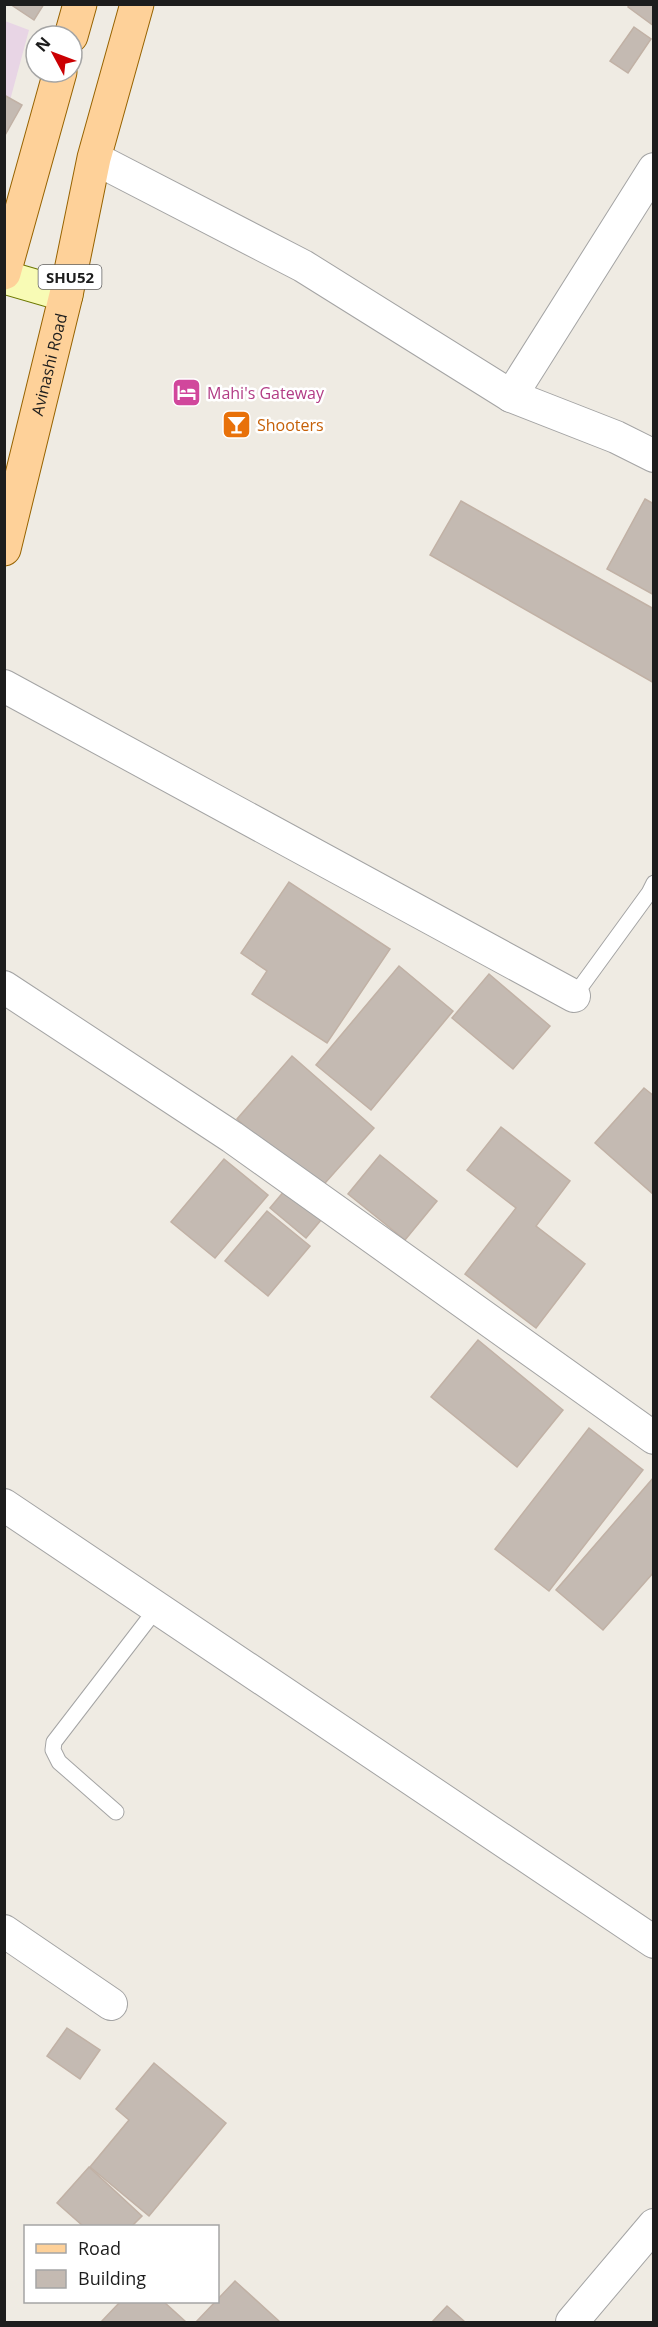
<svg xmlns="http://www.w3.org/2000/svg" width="658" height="2327" font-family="'Open Sans',sans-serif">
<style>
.industrial{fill:#e8d5e5}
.building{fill:#c4bab2;stroke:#c1b1a5;stroke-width:1.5}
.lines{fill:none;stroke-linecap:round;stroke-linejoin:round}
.lane-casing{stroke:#a4a4a4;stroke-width:17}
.street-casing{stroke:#a4a4a4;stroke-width:34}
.secondary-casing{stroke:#6c7702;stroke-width:35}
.primary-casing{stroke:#976300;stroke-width:35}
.lane{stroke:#fff;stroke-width:15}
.street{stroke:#fff;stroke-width:32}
.secondary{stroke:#f8fbb5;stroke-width:33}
.primary{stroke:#fed199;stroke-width:33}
.labels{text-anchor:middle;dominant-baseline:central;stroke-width:5;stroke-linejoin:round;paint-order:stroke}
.shield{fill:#fff;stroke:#616161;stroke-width:1.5}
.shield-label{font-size:15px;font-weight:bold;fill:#1d1d1d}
.street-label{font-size:16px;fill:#1d1d1d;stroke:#fff}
.hotel-label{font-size:16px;fill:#b23c85;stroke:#fff;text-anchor:start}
.food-label{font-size:16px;fill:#c56008;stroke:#fff;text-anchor:start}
</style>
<rect width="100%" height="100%" fill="#efebe3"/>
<polygon class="industrial" points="5,21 29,30 5,119"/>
<g class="building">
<polygon points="10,4 44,4 34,20"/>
<polygon points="629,4 654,4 654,26 628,7"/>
<polygon points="634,27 651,39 628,73 610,61"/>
<polygon points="4,95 22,105 4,137"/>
<polygon points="645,499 654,504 654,595 607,569"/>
<polygon points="461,501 654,609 654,683 430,555"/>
<polygon points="289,882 390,949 327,1043 252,994 267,971 241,953"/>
<polygon points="399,966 453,1011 371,1110 316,1065"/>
<polygon points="489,974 550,1026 513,1069 452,1018"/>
<polygon points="292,1056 374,1128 318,1191 237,1119"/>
<polygon points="644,1088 654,1096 653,1194 595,1143"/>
<polygon points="501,1127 570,1181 536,1226 585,1264 536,1328 465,1274 516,1208 467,1170"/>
<polygon points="380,1155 437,1201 405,1240 348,1194"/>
<polygon points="224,1159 268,1195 215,1258 171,1222"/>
<polygon points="285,1190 321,1220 306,1238 270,1208"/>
<polygon points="267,1211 310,1246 268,1296 225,1261"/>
<polygon points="478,1340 563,1410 517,1467 431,1397"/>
<polygon points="589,1428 643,1470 549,1591 495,1549"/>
<polygon points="654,1477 654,1572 603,1630 556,1590"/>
<polygon points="67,2028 100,2050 80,2079 47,2056"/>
<polygon points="154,2063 226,2123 149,2216 90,2167 129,2120 116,2109"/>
<polygon points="89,2167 142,2216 132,2226 83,2226 57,2203"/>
<polygon points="235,2281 280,2322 196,2322"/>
<polygon points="120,2302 164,2302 186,2322 101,2322"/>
<polygon points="447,2306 465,2322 432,2322"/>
</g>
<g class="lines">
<defs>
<g id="lane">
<polyline points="574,996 649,893 654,883"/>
<polyline points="116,1812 59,1762 53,1750 54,1742 157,1608"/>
</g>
<g id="street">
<polyline points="94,158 303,266 511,396 616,437 654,456"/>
<polyline points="511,396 654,169"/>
<polyline points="4,686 574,996"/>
<polyline points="4,987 232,1137 654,1438"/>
<polyline points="4,1505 654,1942"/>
<polyline points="4,1931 111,2004"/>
<polyline points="572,2322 654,2225"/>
</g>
<polyline id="secondary" points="4,277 66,295"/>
<g id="primary">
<polyline points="71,36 80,4"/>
<polyline points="4,273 60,72"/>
<path id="s1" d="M4,549L66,295L94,158L137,4"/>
</g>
</defs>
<use href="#lane" class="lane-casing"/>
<use href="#street" class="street-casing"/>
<use href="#secondary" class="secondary-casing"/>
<use href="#primary" class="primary-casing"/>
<use href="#lane" class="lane"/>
<use href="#street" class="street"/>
<use href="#secondary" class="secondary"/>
<use href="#primary" class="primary"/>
</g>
<defs>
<symbol id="hotel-square" viewBox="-11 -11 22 22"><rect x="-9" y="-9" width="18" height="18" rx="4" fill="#d1479c" stroke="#fff"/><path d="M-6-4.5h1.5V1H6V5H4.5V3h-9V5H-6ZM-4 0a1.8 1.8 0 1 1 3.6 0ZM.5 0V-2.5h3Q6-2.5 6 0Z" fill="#fff"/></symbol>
<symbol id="bar-square" viewBox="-11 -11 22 22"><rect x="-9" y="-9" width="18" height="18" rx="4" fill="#e8710a" stroke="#fff"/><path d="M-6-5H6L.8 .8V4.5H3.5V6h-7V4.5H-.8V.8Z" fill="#fff"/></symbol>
</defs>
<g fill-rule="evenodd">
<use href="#hotel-square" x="170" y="376" width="33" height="33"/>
<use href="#bar-square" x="220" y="408" width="33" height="33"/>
</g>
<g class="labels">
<rect class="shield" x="38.5" y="265" width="63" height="24" rx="4.5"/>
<g class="shield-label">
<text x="70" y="277">SHU52</text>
</g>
<g class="street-label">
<text stroke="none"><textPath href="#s1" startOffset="190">Avinashi Road</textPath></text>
</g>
<g class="hotel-label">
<text x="207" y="393">Mahi's Gateway</text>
</g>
<g class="food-label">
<text x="257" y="425">Shooters</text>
</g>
</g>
<rect width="658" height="2327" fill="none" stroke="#1d1d1d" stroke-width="12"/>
<rect x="24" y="2225" width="195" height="78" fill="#ffffff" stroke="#a5a5a5" stroke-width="1.5"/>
<rect x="36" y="2244" width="30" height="9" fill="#fed199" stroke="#a5a5a5" stroke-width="1.5"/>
<text x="78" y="2255" font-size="18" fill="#1d1d1d">Road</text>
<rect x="36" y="2270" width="30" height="18" fill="#c4bab2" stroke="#a5a5a5" stroke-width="1.5"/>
<text x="78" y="2285" font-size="18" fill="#1d1d1d">Building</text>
<g transform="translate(54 54) rotate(311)"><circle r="28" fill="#ffffff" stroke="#a5a5a5" stroke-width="1.5"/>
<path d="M0-4.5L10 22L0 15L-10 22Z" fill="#cb0003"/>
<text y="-9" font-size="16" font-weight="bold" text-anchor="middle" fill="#1d1d1d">N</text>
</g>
</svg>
